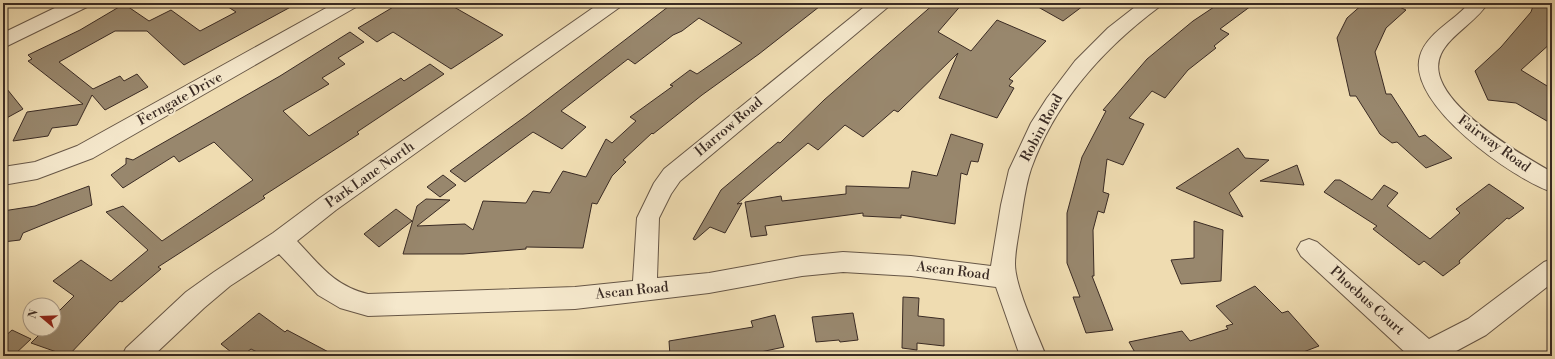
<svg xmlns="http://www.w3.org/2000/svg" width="1555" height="359" font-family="'Libre Bodoni',serif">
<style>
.building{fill:#98876d;stroke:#3a2b24}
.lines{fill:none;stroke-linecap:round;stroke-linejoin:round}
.minor-casing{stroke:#675747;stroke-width:2}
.minor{fill:#f5e8cc;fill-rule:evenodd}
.labels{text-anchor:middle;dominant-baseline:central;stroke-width:4;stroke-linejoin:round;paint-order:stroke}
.street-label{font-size:14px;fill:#3a2b24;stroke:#f5e8cc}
</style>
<rect width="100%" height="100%" fill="#efdcb1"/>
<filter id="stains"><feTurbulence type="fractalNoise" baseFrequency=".005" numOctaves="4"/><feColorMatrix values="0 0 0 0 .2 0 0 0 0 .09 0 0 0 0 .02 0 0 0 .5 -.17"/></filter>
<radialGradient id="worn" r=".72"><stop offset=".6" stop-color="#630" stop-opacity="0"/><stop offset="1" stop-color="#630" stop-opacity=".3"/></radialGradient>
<g class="building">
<polygon points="222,3 298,3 184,65 147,31 115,31 59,62 93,89 120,76 124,81 137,74 148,87 105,110 92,95 77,125 52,128 48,136 13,141 27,112 83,104 28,61 32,59 28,55 80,30 124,4 149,21 171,10 200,31 236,12"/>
<polygon points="400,3 447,3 503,35 451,69 393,32 377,42 358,28"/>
<polygon points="673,3 824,3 759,54 702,95 653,134 652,133 623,160 626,162 612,176 597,204 592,203 583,248 526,247 526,249 463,254 403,254 417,206 426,199 450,200 417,226 465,224 473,230 483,201 526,203 533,191 550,193 563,171 586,177 606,139 612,143 636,121 630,117 673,86 670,85 690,70 697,74 742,43 699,18 682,31 673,35 635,64 628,59 561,111 586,127 562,149 533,132 465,182 450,171 526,116"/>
<polygon points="935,3 963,3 938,32 971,51 997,20 1046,41 1009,79 1013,81 1009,86 1014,88 997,118 939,98 958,53 898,112 894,110 863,137 845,125 818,150 808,143 737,204 742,203 725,233 710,227 695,240 693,239 721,190 778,142 780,143 824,100"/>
<polygon points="1031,3 1087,3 1063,21"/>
<polygon points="1220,3 1255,3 1220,29 1229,34 1214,46 1216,48 1188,70 1165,98 1152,91 1129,118 1144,124 1123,165 1107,159 1103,192 1109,194 1104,213 1098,211 1093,230 1094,276 1092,276 1113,330 1086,333 1073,297 1080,297 1067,263 1067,213 1082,157 1106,111 1103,110 1147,59 1193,21"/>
<polygon points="1364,3 1391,3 1406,10 1386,28 1375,52 1386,94 1391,94 1419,137 1425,135 1452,158 1426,168 1397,142 1392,143 1380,134 1356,96 1350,96 1337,38 1347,18"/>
<polygon points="1534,3 1552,3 1552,42 1521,70 1552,89 1552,124 1516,103 1488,100 1475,71 1501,47 1531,12"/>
<polygon points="350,32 364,42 338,58 345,64 322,78 329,84 283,111 309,136 401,78 404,81 430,64 444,74 357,132 359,134 263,196 265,198 158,267 161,269 122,302 120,301 68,356 31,343 45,329 54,329 54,316 74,296 53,281 81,260 111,281 148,250 106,212 123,206 162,241 253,180 214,142 179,162 174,156 123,188 111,175 126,164 126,158 133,160 280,76"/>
<polygon points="3,84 23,109 3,120"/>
<polygon points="951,134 983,144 978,162 971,161 967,175 961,173 955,224 901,215 901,218 863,216 863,213 765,226 767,235 751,237 745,202 781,196 782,201 846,194 846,186 909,188 912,171 937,176"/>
<polygon points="1238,148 1245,158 1269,160 1229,193 1243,217 1176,188"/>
<polygon points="1297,165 1304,185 1260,181"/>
<polygon points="443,175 456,185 440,197 427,187"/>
<polygon points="1335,180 1340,180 1372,200 1384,185 1398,193 1387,206 1430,239 1460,213 1456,209 1489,184 1524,208 1509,219 1507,218 1459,261 1460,263 1443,276 1424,261 1419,265 1373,229 1377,226 1324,192"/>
<polygon points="89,186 92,205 23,233 20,240 3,242 3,211 35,206"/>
<polygon points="396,209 412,221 379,247 364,234"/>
<polygon points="1194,221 1223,230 1221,281 1181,284 1171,260 1194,258"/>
<polygon points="1255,286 1282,313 1288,311 1319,346 1293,356 1137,356 1129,342 1182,331 1190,341 1228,329 1226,326 1233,324 1216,306"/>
<polygon points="903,297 919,298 918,316 944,319 944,346 917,343 917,350 902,348"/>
<polygon points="259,313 285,332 287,330 336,356 265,356 251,349 242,356 236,356 221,344"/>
<polygon points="853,313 858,340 840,342 839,340 816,342 812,317"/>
<polygon points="775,315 784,347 742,356 670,356 669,341 753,327 751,321"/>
<polygon points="12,330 31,339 13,356 3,356 3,338"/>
</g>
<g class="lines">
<defs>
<g id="minor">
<polygon points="65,3 89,3 87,7 3,48 3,33"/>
<polygon points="335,3 358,3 356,7 93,158 37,179 3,185 3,167 35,162 77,146"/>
<path d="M600,3H622L620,7L336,210L297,241C320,265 334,286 368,294L575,287L633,281L637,218L654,183L664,169L869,3H890L888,7L680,181L671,194L659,218L657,278L709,273L802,256L843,252L911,256L991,266L1001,205L1009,170L1031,123L1047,98L1075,61L1108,28L1140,3H1161L1159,7C1103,49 1055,102 1031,169C1025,187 1023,207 1020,225C1018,238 1015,252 1015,264C1015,287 1037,333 1046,356H1020L996,287L911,276L843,272L802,276L709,293L575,309L368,316L340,308L318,295L279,254L230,286L204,308L153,356H122L126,348L186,292L214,272L273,233L320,198Z"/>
<path d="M1469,3H1488C1476,22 1450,35 1441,54C1420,98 1522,155 1552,172V192C1513,179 1406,104 1420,56C1427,32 1455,21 1469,3Z"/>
<polygon points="1309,239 1317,242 1429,339 1468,319 1544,262 1552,259 1552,283 1486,335 1447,356 1409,356 1301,256 1297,249 1301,242"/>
</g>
</defs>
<use href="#minor" class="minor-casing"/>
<use href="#minor" class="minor"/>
</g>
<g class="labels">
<g class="street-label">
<text transform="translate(180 99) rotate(-29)">Ferngate Drive</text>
<text transform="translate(729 127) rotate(-40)">Harrow Road</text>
<text transform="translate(1042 128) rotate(-62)">Robin Road</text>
<text transform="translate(1494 144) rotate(36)">Fairway Road</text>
<text transform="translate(370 175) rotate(-35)">Park Lane North</text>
<text transform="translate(953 271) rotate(7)">Ascan Road</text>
<text transform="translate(632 291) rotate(-6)">Ascan Road</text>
<text transform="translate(1367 301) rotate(42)">Phoebus Court</text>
</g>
</g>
<rect width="1555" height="359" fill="none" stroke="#efdcb1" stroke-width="16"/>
<rect x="4" y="4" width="1547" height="351" fill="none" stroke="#3a2b24" stroke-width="2"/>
<rect x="8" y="8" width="1539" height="343" fill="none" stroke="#3a2b24"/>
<g transform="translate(42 317) rotate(289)"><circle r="19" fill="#f5e8cc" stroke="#aa9c89"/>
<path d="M0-3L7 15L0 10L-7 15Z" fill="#8f2418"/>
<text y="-6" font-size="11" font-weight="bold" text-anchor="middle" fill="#3a2b24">N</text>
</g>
<rect width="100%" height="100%" filter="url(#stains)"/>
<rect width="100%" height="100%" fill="url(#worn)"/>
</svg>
